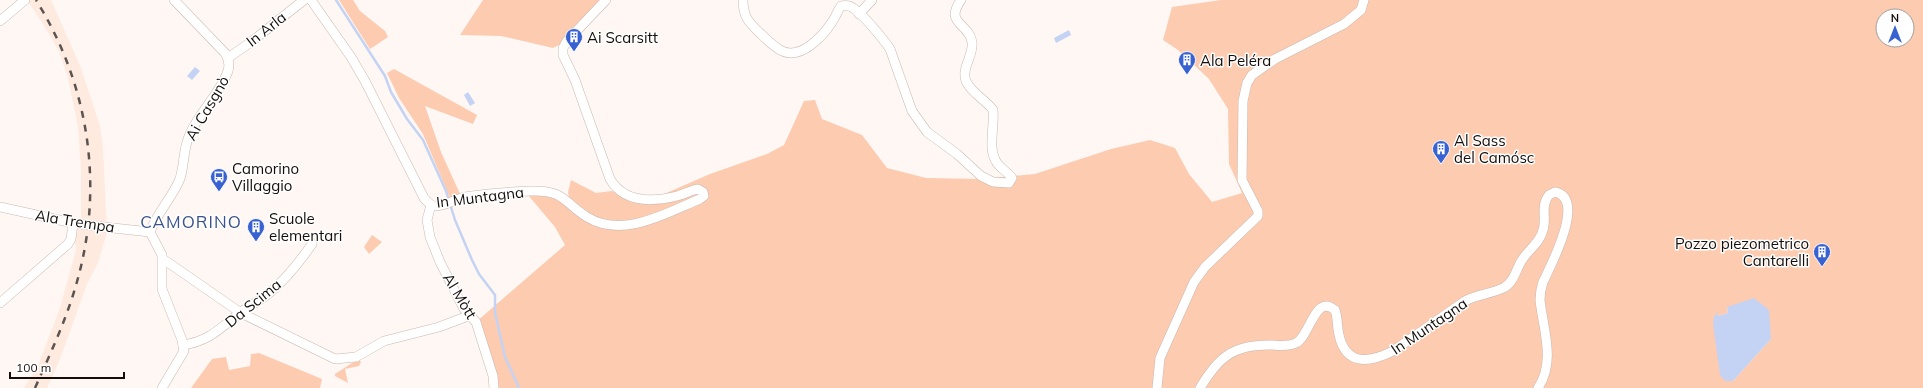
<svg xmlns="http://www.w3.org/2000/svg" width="1923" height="388" font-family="Mulish,sans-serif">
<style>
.built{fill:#feeadf}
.green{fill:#fdcbb0;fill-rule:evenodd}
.water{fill:#c4d3f3}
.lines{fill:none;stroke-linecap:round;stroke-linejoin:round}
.stream{stroke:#c4d3f3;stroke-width:2.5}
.street-casing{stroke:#c9b8af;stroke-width:10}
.street{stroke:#fff;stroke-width:9}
.rail{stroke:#5b5451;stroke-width:2.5;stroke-dasharray:7 7;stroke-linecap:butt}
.street-bridge-casing{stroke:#c9b8af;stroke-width:10;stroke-linecap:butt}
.street-bridge{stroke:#fff;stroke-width:9}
.labels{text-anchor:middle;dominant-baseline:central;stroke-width:3;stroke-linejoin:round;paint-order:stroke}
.street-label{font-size:15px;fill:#140e0b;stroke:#fff}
.poi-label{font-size:15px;fill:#140e0b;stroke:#fff;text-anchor:start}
.quarter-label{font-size:17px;letter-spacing:1px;fill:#3b548e;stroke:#fff}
</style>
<rect width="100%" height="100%" fill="#fef7f3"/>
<polygon class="built" points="27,0 51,0 81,68 100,126 103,148 107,232 98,263 87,284 60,359 47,388 24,388 38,366 60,308 76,250 72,220 81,220 81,169 78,127 68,78 59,51 42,22"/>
<g class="green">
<polygon points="339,0 353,0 360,11 385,31 388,37 370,49"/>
<polygon points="483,0 606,0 567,41 553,48 501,36 460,35"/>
<path d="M1221,0H1923V388H494L476,322L565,245L555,227L528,195L546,194L570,202L568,192L571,180L596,193L611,191L648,201L710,174L767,154L784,145L804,101L815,100L822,119L862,135L887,168L926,178L982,179L1035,174L1111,149L1150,140L1175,148L1189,174L1212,202L1242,193L1229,164L1228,109L1209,79L1178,50L1163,40L1172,7ZM1883,16H1907V40H1883ZM1727,307L1771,339L1733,381L1717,313L1718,316L1728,313Z"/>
<polygon points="394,69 477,115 473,124 425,106 441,152 460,194 450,198 423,134 399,98 387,73"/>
<polygon points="372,235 382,242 369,254 364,247"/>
<polygon points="259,353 322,379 320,388 191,388 212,359 226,357 229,370 250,366 251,354"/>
<polygon points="359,360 361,362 359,366 345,369 348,383 335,376 335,374 352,363"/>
</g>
<g class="water">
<polygon points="1069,30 1071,35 1056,43 1054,38"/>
<polygon points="195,67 200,71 192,80 187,76"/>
<polygon points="468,92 475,103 470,106 464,95"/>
<polygon points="1754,298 1769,310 1771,339 1733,381 1725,381 1720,375 1713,324 1714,317 1717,312 1718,316 1728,313 1727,307"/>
</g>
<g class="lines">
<polyline class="stream" points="336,0 385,76 391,92 407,119 423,140 446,191 455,220 472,260 479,274 495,295 495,313 505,357 519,388"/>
<defs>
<g id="street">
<path d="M311,0L351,57L365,81L424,198C428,202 430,206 436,206C446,206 456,199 465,197C487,193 510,192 532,191C565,190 564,203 587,217C623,239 666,213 700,199L704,196L703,192L698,189C691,190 685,194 677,196C653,202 624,203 610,179L575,80L563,55V48L567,41L606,0"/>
<path d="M743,0C743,17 749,23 761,34C767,40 774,47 782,51C801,60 823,36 832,22C836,17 837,11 841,6C846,5 849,5 853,8C862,13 884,40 890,49L912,111L927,132L957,154L981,176L993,182L1009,183L1012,178C1008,172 1001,169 997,163C987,149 995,126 993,110C986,100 971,93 966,81C961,68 974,55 972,42C969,23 944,24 961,0"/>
<polyline points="859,14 872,0"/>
<polyline points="0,21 25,0"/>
<polyline points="228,58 251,42 304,0"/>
<polyline points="431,205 427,220 430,237 440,262 464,309 476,322 493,376 494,388"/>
<polyline points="0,207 77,224"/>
<polyline points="104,227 150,232"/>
<polyline points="163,259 241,313 335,359 356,357 384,341 439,327 468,316"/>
<polyline points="0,303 68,244 71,239 73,223"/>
<path d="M183,345C210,341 220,328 241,312C249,306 259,301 267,295C284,281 299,263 312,244"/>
<path d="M162,388L184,351L182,340L162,289V255L150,232C157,213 171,199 179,181C185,168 182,150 190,134C200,111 220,94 228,71C230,64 229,59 225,53L174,0"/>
<polyline points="1157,388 1160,358 1194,282 1205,267 1258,216 1258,211 1242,180 1243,101 1247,83 1252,75 1275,59 1344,24 1361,10 1364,0"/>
<path d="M1200,388C1218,358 1232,345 1269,345C1277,345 1288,347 1296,343C1310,336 1315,293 1335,310C1338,318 1337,327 1339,335C1346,366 1369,363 1393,351L1465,301C1478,294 1491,294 1503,288C1514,283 1516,269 1522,260C1528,250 1540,243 1543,230C1547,218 1540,206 1549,195L1555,192C1587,198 1550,267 1543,282C1541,288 1540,294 1540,300C1543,329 1556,361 1538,388"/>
</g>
</defs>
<use href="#street" class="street-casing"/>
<use href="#street" class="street"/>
<path class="rail" d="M35,388C51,352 68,316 78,278C104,183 88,83 36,0"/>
<defs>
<polyline id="street-bridge" points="81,224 104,227"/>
</defs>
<use href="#street-bridge" class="street-bridge-casing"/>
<use href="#street-bridge" class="street-bridge"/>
</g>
<defs>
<symbol id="building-pin" viewBox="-11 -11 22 30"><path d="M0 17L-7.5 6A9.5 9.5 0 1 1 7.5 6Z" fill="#3862d2" stroke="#fff"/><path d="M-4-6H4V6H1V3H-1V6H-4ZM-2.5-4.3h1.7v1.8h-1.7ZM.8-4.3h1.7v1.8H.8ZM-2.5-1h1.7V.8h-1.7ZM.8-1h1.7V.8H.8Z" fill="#fff"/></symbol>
<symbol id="bus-pin" viewBox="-11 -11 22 30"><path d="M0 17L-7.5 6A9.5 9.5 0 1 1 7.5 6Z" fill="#3862d2" stroke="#fff"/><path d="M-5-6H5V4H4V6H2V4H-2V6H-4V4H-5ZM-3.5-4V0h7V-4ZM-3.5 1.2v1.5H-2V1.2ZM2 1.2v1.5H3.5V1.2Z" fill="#fff"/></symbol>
</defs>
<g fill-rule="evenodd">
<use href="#building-pin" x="564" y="27" width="20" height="27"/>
<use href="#building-pin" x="1177" y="50" width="20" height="27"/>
<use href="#building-pin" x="1431" y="139" width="20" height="27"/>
<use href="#bus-pin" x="209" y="167" width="20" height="27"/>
<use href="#building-pin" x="246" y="217" width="20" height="27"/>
<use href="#building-pin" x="1812" y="242" width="20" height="27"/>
</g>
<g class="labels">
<g class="street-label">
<text transform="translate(266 29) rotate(-38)">In Arla</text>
<text transform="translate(207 108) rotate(-60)">Ai Casgnò</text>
<text transform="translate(480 197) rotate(-7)">In Muntagna</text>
<text transform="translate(75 221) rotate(9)">Ala Trempa</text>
<text transform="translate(460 296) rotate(59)">Al Mòtt</text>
<text transform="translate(253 303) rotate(-39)">Da Scima</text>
<text transform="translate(1429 326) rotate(-34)">In Muntagna</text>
</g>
<g class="poi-label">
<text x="587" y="37">Ai Scarsitt</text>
<text x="1200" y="60">Ala Peléra</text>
<text x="1454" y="140">Al Sass<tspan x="1454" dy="17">del Camósc</tspan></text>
<text x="232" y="168">Camorino<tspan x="232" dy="17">Villaggio</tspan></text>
<text x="269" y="218">Scuole<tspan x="269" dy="17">elementari</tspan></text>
<text x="1809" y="243" text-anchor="end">Pozzo piezometrico<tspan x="1809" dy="17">Cantarelli</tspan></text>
</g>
<g class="quarter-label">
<text x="191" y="221">CAMORINO</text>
</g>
</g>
<g transform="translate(1895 28)"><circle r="19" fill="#ffffff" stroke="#a19f9d"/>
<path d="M0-3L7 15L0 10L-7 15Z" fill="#3862d2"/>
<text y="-6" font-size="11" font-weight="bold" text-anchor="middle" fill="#140e0b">N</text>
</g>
<path d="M10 372v6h114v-6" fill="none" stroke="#140e0b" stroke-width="2"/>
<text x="16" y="372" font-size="12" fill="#140e0b" stroke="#ffffff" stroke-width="3" paint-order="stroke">100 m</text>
</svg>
